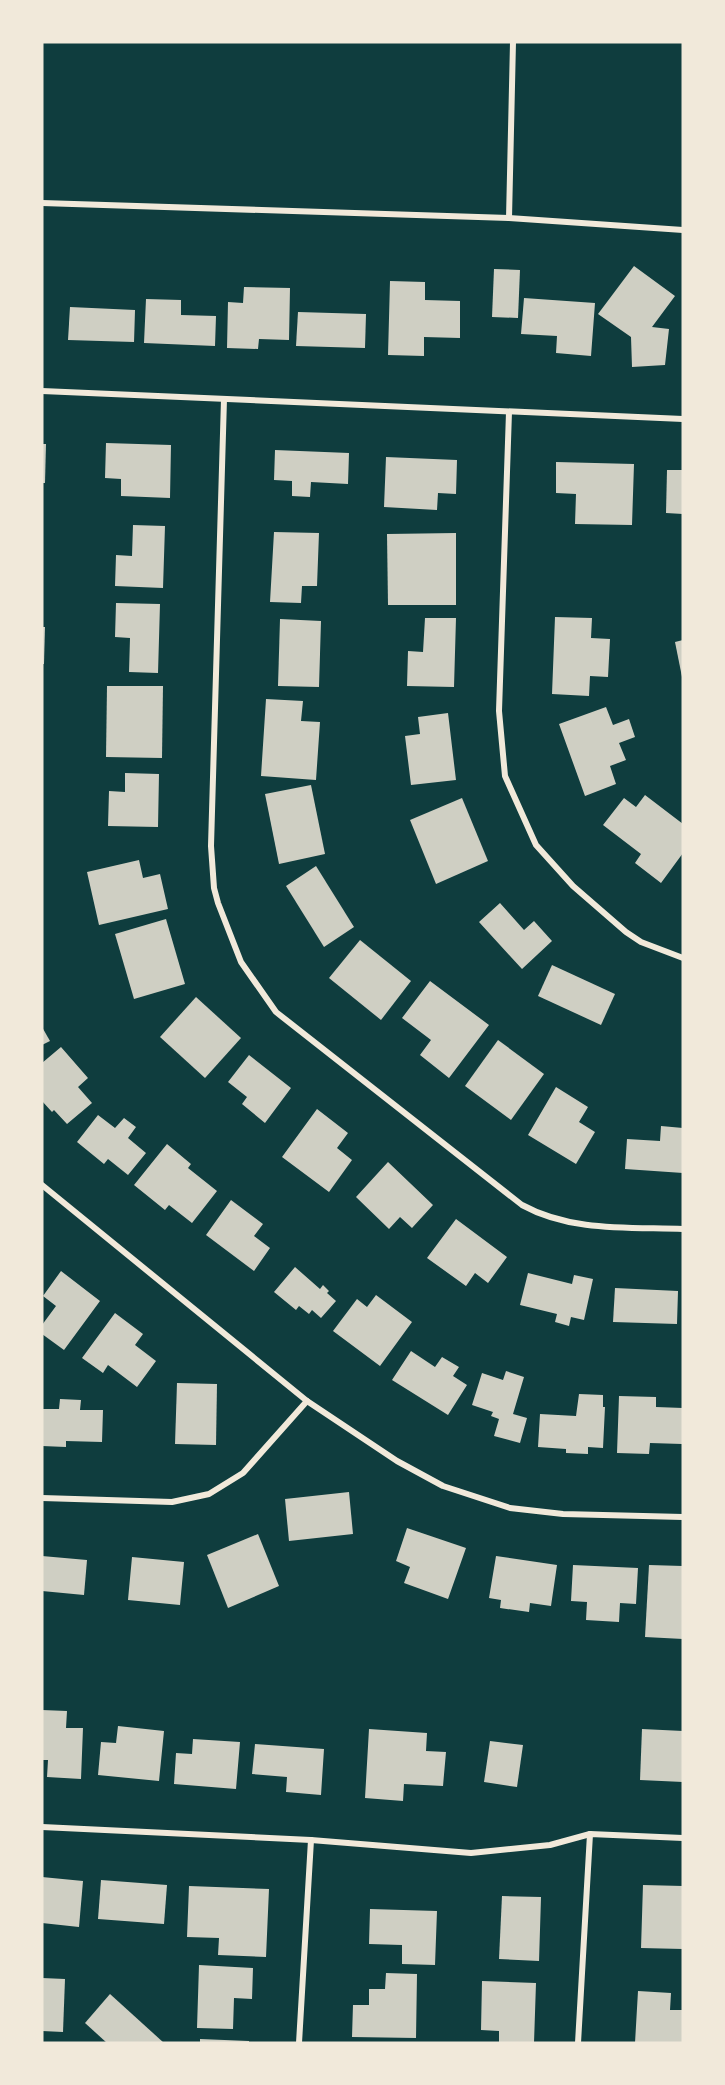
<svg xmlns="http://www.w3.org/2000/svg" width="725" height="2085" font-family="Figtree,sans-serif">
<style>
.building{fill:#cfcfc3}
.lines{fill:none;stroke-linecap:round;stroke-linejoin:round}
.minor{stroke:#f1e9da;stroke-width:6}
</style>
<rect width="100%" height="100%" fill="#0f3d3e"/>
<g class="building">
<polygon points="634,266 675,296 652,327 669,329 665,365 632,367 631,337 598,314"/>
<polygon points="494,269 520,270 518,318 492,317"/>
<polygon points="390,281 425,282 425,300 460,301 460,338 424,337 424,356 388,355"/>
<polygon points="244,287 290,288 289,340 259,339 258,349 227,348 228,302 243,303"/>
<polygon points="524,298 595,303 591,356 556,353 557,336 521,334"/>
<polygon points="146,299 181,300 181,315 216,316 215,346 144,343"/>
<polygon points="70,307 135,310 134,342 68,340"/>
<polygon points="298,312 366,314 365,348 296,346"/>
<polygon points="106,443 171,445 170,498 121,496 121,479 105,478"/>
<polygon points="42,444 46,444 45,483 42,483"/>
<polygon points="275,450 349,453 348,484 311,482 310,497 292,496 292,481 274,480"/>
<polygon points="386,457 457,460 456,494 438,493 437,510 384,507"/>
<polygon points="556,462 634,464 632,525 575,524 576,494 556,493"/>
<polygon points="667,470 683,470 683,514 666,513"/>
<polygon points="133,525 165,526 163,588 115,586 116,555 132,556"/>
<polygon points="274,532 319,533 317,586 302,586 301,603 270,602"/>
<polygon points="456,533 456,605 388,605 387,534"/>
<polygon points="116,603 160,604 158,673 129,672 130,638 115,637"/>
<polygon points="555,617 592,618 591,638 610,639 608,677 590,676 589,696 552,694"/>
<polygon points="425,618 456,618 454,687 407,686 408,651 423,652"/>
<polygon points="280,619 321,621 319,687 278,686"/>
<polygon points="42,627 45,627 44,664 42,664"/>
<polygon points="683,640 683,677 682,677 675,642"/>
<polygon points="107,686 163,686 162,758 106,757"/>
<polygon points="266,699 303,701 301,721 320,722 316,780 261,776"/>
<polygon points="606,707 613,725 629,719 635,737 619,743 626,760 610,766 616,784 585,796 559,724"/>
<polygon points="448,713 456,780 411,785 405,736 420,734 418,717"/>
<polygon points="125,773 159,774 158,827 108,826 109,791 125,792"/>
<polygon points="311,785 325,854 279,864 265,794"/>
<polygon points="645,795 683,824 683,853 661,883 635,863 641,854 603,825 624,798 636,807"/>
<polygon points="462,798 488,861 436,884 410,820"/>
<polygon points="139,860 143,878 160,874 168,909 99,925 87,872"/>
<polygon points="316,866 354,927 324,947 286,886"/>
<polygon points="500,903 524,930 534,921 552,941 522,969 479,922"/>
<polygon points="166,919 185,984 134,999 115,934"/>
<polygon points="360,940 411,981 381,1020 329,978"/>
<polygon points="552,965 615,994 601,1025 538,996"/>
<polygon points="430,981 489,1025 449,1078 420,1055 431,1040 402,1018"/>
<polygon points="196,997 241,1038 205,1078 160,1037"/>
<polygon points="42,1027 50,1041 42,1045"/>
<polygon points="498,1040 544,1074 511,1120 465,1086"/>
<polygon points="61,1047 88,1078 78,1087 92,1103 67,1124 54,1110 52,1112 42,1101 42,1063"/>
<polygon points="249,1055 291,1088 265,1123 242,1104 247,1097 228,1082"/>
<polygon points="556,1087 588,1107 579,1122 595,1132 576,1164 528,1135"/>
<polygon points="317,1109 348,1133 337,1148 352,1160 329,1192 282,1157"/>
<polygon points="98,1115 115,1128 124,1118 136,1127 128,1138 146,1153 128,1175 108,1159 104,1164 77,1142"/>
<polygon points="661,1126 683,1128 683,1173 625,1169 627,1139 660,1141"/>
<polygon points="167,1144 191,1164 188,1168 217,1191 192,1223 169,1205 165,1210 134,1185"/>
<polygon points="388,1162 433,1205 412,1228 400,1217 389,1229 356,1197"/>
<polygon points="231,1200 263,1224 254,1236 270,1248 254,1271 206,1235"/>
<polygon points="456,1219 507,1257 488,1283 475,1273 466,1286 427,1258"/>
<polygon points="295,1267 320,1289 323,1285 329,1291 327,1293 336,1301 321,1318 312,1310 309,1314 299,1306 296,1310 274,1292"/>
<polygon points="61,1271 100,1301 64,1350 42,1334 42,1325 56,1306 43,1296"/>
<polygon points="528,1273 572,1284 574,1275 593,1279 584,1320 571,1317 569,1326 555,1322 557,1314 520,1305"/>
<polygon points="615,1288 678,1291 677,1324 613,1322"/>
<polygon points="376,1295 412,1322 380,1366 333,1331 357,1299 367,1307"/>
<polygon points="115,1313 143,1334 135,1345 156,1361 137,1387 108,1365 103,1373 82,1358"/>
<polygon points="411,1351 435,1367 442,1357 459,1367 453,1376 467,1385 448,1415 392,1380"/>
<polygon points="506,1371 524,1377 513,1414 527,1418 520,1443 494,1436 499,1419 491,1416 493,1412 472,1405 482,1373 503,1380"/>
<polygon points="177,1383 217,1384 216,1445 175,1444"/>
<polygon points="579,1394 603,1395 603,1407 605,1407 603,1448 588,1447 588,1454 566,1453 566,1449 538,1447 540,1414 576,1416"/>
<polygon points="619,1396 656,1397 656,1407 683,1408 682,1444 650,1443 649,1454 617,1453"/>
<polygon points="60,1399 81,1400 80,1410 103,1410 102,1442 66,1441 66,1447 42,1446 42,1409 59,1409"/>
<polygon points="349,1492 353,1534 289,1541 285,1499"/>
<polygon points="407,1528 466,1548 448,1599 404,1583 410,1567 396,1561"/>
<polygon points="258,1534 279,1586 228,1608 207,1555"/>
<polygon points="42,1556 87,1560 84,1595 42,1591"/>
<polygon points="496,1556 557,1565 551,1606 530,1603 529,1612 500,1608 501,1600 489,1598"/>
<polygon points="132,1557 184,1562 180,1605 128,1600"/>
<polygon points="573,1565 638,1568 636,1604 620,1603 619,1622 586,1620 587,1602 571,1601"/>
<polygon points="649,1565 683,1566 683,1639 645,1637"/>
<polygon points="42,1710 67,1711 66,1728 83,1728 81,1779 47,1777 48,1760 42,1760"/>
<polygon points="118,1726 164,1731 159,1781 98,1775 101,1742 116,1743"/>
<polygon points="369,1729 427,1733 426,1751 446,1752 443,1786 404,1784 403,1801 365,1798"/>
<polygon points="642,1729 683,1731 683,1782 640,1780"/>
<polygon points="193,1739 240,1742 236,1789 174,1784 176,1753 192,1754"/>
<polygon points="490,1741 523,1745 517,1787 484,1782"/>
<polygon points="255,1744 324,1749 321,1795 286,1792 287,1777 252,1774"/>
<polygon points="42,1877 83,1881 79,1927 42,1923"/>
<polygon points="101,1880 167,1885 164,1924 98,1919"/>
<polygon points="643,1885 683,1886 683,1949 641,1948"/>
<polygon points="189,1886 269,1889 266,1957 218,1955 219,1938 187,1937"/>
<polygon points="502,1896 541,1897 539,1961 499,1959"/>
<polygon points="370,1909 437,1911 435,1965 402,1964 402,1945 369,1944"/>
<polygon points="199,1965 253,1968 252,1999 234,1998 233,2029 197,2028"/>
<polygon points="386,1973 417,1974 416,2038 352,2037 353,2005 369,2005 369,1989 385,1989"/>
<polygon points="42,1978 65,1979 63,2032 42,2031"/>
<polygon points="482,1981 536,1983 534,2043 499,2043 499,2031 481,2030"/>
<polygon points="638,1991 671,1993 670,2010 683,2010 683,2043 635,2043"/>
<polygon points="110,1994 164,2043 107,2043 85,2023"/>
<polygon points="200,2039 249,2041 249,2043 200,2043"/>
</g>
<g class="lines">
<g class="minor">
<polyline points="42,203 509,218 683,230"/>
<polyline points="509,218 513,42"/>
<polyline points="42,391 683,419"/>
<path d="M224,399L211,846L214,888L218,903L241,962L276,1012L522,1205C571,1232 629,1227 683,1229"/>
<polyline points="509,412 499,711 505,776 536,845 573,886 626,932 641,942 683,958"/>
<polyline points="42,1185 307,1401 397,1461 443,1486 510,1508 563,1514 683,1517"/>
<polyline points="42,1498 172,1502 209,1494 243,1473 307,1401"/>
<polyline points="42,1827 311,1840 471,1853 550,1845 590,1834 683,1838"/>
<polyline points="299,2043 311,1840"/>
<polyline points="578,2043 590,1834"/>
</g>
</g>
<rect width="725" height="2085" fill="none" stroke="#f1e9da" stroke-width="87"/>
</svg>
